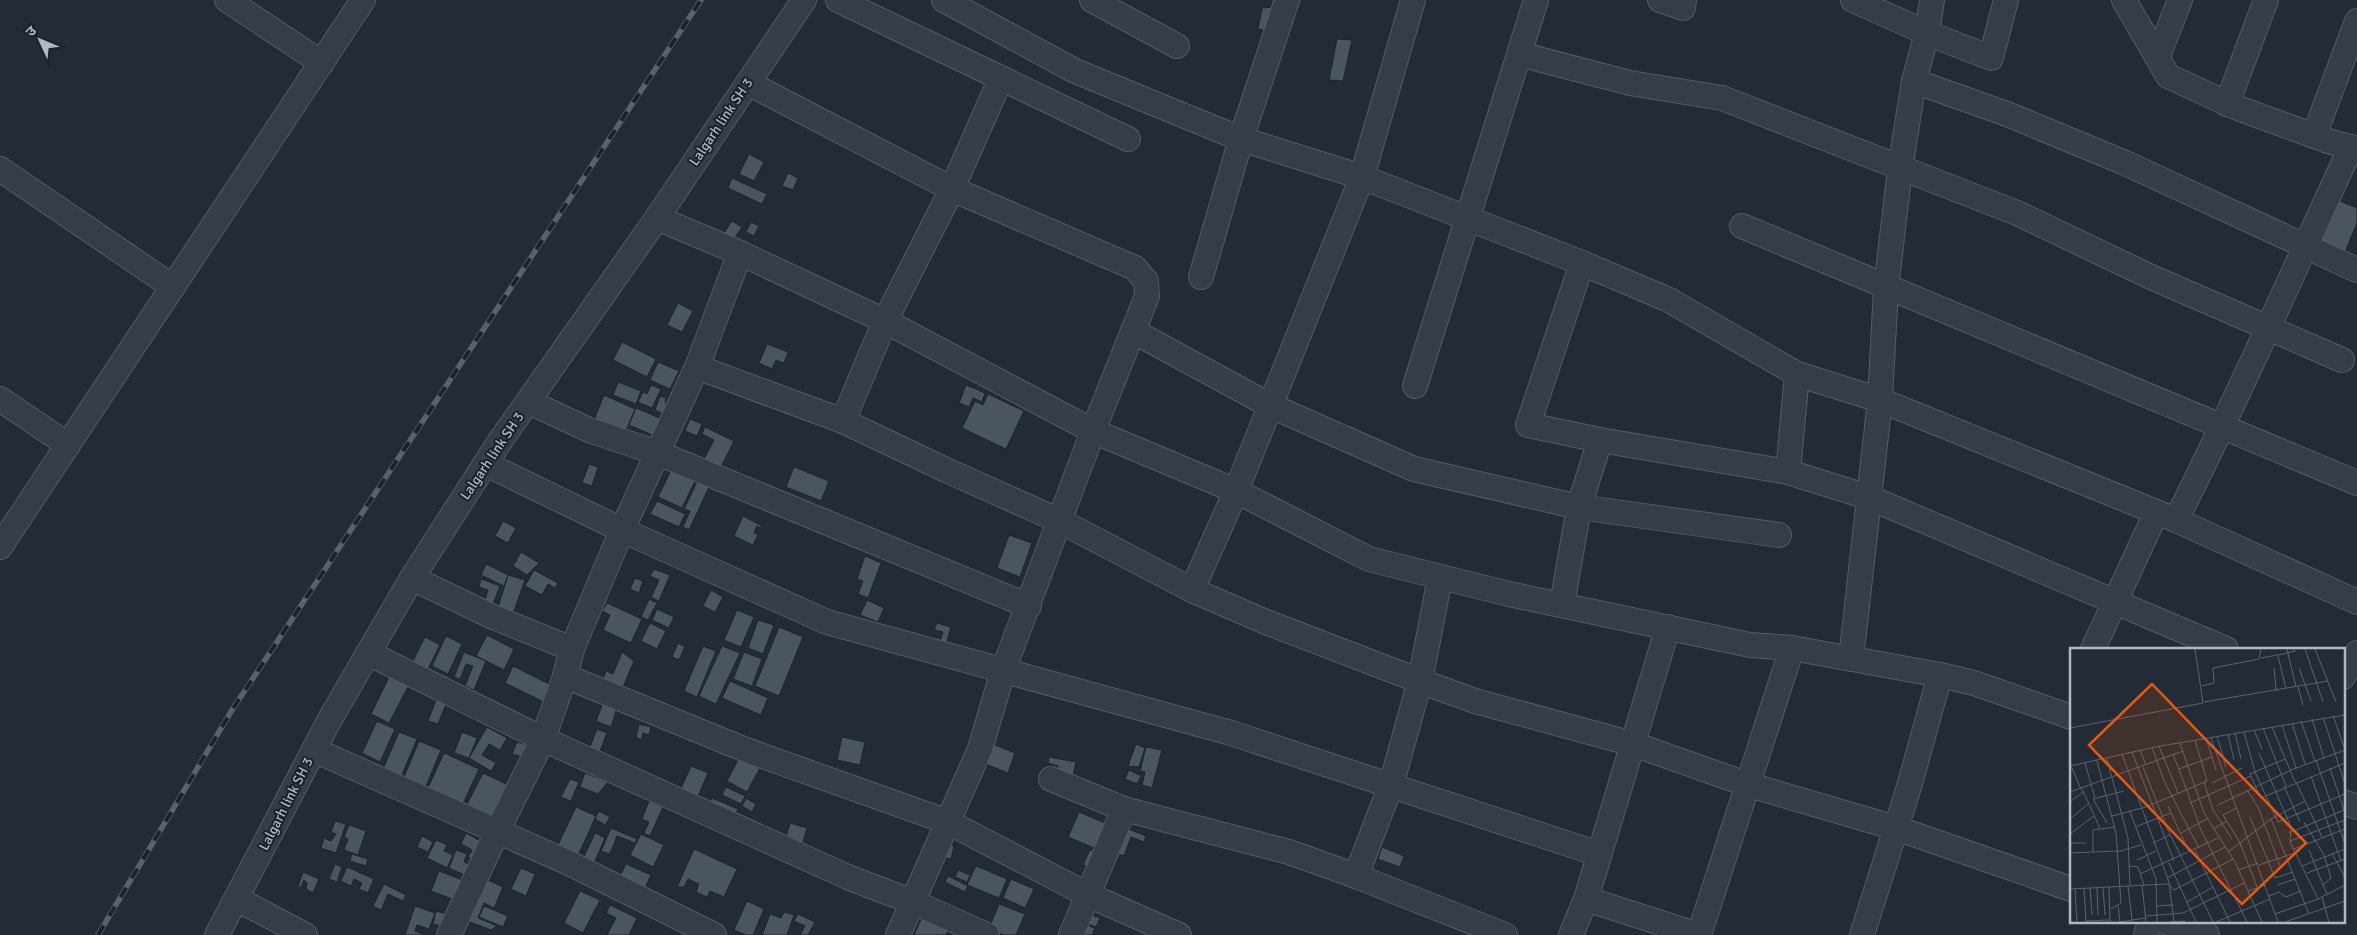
<svg xmlns="http://www.w3.org/2000/svg" width="2357" height="935" font-family="Signika,'Noto Sans Devanagari',sans-serif">
<style>
.building{fill:#4b5561;stroke:#1e242d}
.lines{fill:none;stroke-linecap:round;stroke-linejoin:round}
.minor-casing{stroke:#545b64;stroke-width:26}
.minor{stroke:#363d47;stroke-width:24}
.rail-casing{stroke:#59616d;stroke-width:5.5}
.rail{stroke:#1c222b;stroke-width:4;stroke-dasharray:11;stroke-linecap:butt}
.labels{text-anchor:middle;dominant-baseline:central;stroke-width:4;stroke-linejoin:round;paint-order:stroke}
.street-label{font-size:14px;fill:#b1b8c3;stroke:#1c222b}
.inset-road{fill:none;stroke:#5c636e;stroke-width:1}
.view{fill:#e8590c;fill-opacity:0.15;stroke:#e8590c;stroke-width:2.5}
.inset-edge{fill:none;stroke:#b1b8c3;stroke-width:2.5}
</style>
<rect width="100%" height="100%" fill="#232b36"/>
<g class="building">
<polygon points="1274,7 1269,31 1258,29 1262,8"/>
<polygon points="1337,39 1352,40 1343,81 1329,80"/>
<polygon points="749,154 764,162 754,181 739,174"/>
<polygon points="788,173 798,178 793,190 782,186"/>
<polygon points="732,178 767,194 762,204 728,188"/>
<polygon points="2337,200 2357,208 2357,223 2343,257 2318,247"/>
<polygon points="732,221 742,227 734,239 724,233"/>
<polygon points="751,222 759,226 754,236 746,232"/>
<polygon points="678,303 693,311 682,332 667,325"/>
<polygon points="622,342 656,359 647,377 613,360"/>
<polygon points="767,344 788,352 784,363 776,360 772,369 759,363"/>
<polygon points="658,362 679,371 670,389 650,380"/>
<polygon points="618,382 641,391 636,404 613,395"/>
<polygon points="651,385 661,389 652,408 638,402 643,392 647,394"/>
<polygon points="966,385 985,393 982,402 973,398 969,407 959,403"/>
<polygon points="988,394 1024,411 1006,449 962,428 975,401 983,405"/>
<polygon points="604,395 635,409 625,433 594,420"/>
<polygon points="660,396 666,398 665,403 672,406 666,416 655,410"/>
<polygon points="636,408 664,420 657,437 629,425"/>
<polygon points="690,419 702,424 697,436 685,431"/>
<polygon points="705,427 734,441 721,467 704,459 714,440 702,434"/>
<polygon points="589,464 598,467 592,486 582,483"/>
<polygon points="794,467 829,481 821,501 786,487"/>
<polygon points="671,470 695,481 682,508 658,497"/>
<polygon points="698,480 710,485 689,530 683,527 690,511 684,509"/>
<polygon points="657,501 685,514 679,527 650,514"/>
<polygon points="743,516 762,526 761,528 757,526 754,533 758,535 753,545 734,536"/>
<polygon points="503,521 516,528 508,543 495,536"/>
<polygon points="1009,535 1032,543 1020,577 997,568"/>
<polygon points="521,552 539,563 527,575 513,566"/>
<polygon points="865,556 881,563 868,598 858,594 863,581 857,579"/>
<polygon points="486,564 508,575 504,586 481,575"/>
<polygon points="654,569 670,575 659,601 651,597 659,580 650,576"/>
<polygon points="534,570 558,583 555,588 548,584 542,595 525,586"/>
<polygon points="508,575 525,580 512,616 497,611"/>
<polygon points="635,578 643,581 639,593 630,589"/>
<polygon points="481,579 500,586 490,612 483,606 488,590 479,587"/>
<polygon points="711,590 723,597 715,612 703,606"/>
<polygon points="649,599 657,603 648,620 641,617"/>
<polygon points="867,600 884,608 878,622 860,615"/>
<polygon points="607,603 642,619 631,643 603,630 610,615 602,611"/>
<polygon points="657,609 674,617 669,628 652,620"/>
<polygon points="737,610 754,617 741,647 724,640"/>
<polygon points="758,620 774,625 763,654 748,648"/>
<polygon points="650,623 666,631 657,649 641,641"/>
<polygon points="937,623 951,627 946,644 940,642 943,632 934,630"/>
<polygon points="779,627 803,637 779,696 755,686"/>
<polygon points="487,635 514,649 504,670 476,656"/>
<polygon points="446,636 462,644 448,674 432,666"/>
<polygon points="425,637 440,645 427,671 412,663"/>
<polygon points="678,643 685,647 679,660 672,657"/>
<polygon points="703,646 716,651 697,697 684,691"/>
<polygon points="722,646 740,653 716,704 699,696"/>
<polygon points="464,652 486,661 474,690 465,686 473,666 466,664 460,679 454,677"/>
<polygon points="622,652 634,661 621,692 601,684 606,671 613,674"/>
<polygon points="744,652 762,659 752,686 733,679"/>
<polygon points="513,666 553,686 544,702 505,683"/>
<polygon points="390,675 409,685 389,723 371,714"/>
<polygon points="730,681 768,698 761,715 722,698"/>
<polygon points="436,700 446,704 438,724 428,721"/>
<polygon points="603,703 617,708 611,727 596,721"/>
<polygon points="377,721 395,729 380,762 362,753"/>
<polygon points="639,724 651,727 649,735 643,733 641,740 636,737"/>
<polygon points="487,727 507,738 500,750 489,744 482,755 496,763 491,771 469,758"/>
<polygon points="597,729 607,733 598,756 588,752"/>
<polygon points="399,732 417,739 401,777 383,769"/>
<polygon points="462,732 477,738 469,758 454,753"/>
<polygon points="842,737 865,742 860,765 837,760"/>
<polygon points="419,741 441,750 424,791 402,782"/>
<polygon points="517,742 527,745 522,757 512,754"/>
<polygon points="990,743 1015,753 1008,773 983,763"/>
<polygon points="1136,744 1145,748 1139,767 1128,766"/>
<polygon points="1146,747 1162,750 1152,788 1142,785 1145,772 1140,771"/>
<polygon points="444,753 479,769 460,810 425,794"/>
<polygon points="1049,757 1076,762 1073,775 1057,772 1058,766 1048,763"/>
<polygon points="738,760 762,764 747,792 727,781"/>
<polygon points="691,766 708,773 696,801 679,793"/>
<polygon points="1129,770 1141,776 1137,784 1125,779"/>
<polygon points="483,773 508,785 488,824 463,812"/>
<polygon points="585,773 608,782 598,794 580,787"/>
<polygon points="570,779 579,782 571,801 561,797"/>
<polygon points="726,787 745,796 741,804 722,795"/>
<polygon points="712,798 738,809 732,822 706,811"/>
<polygon points="746,798 756,804 752,812 742,806"/>
<polygon points="649,801 663,807 650,836 644,833 649,822 642,819"/>
<polygon points="576,807 596,816 576,860 555,851"/>
<polygon points="599,811 610,817 605,825 595,819"/>
<polygon points="1079,812 1110,825 1099,850 1068,837"/>
<polygon points="335,821 346,824 336,853 321,848 324,838 331,841 336,834 331,832"/>
<polygon points="790,823 807,828 801,849 784,844"/>
<polygon points="349,825 366,831 358,855 344,850 348,839 344,837"/>
<polygon points="611,828 637,839 635,843 617,836 610,854 601,851"/>
<polygon points="1126,828 1146,836 1144,842 1131,837 1124,856 1116,853"/>
<polygon points="466,833 484,843 475,860 468,857 472,850 461,844"/>
<polygon points="595,833 605,838 593,866 582,861"/>
<polygon points="641,834 664,845 653,867 630,855"/>
<polygon points="422,836 433,842 428,852 417,847"/>
<polygon points="436,840 447,845 444,851 453,855 447,868 427,858"/>
<polygon points="946,844 954,846 951,859 943,857"/>
<polygon points="1382,847 1404,856 1400,867 1378,859"/>
<polygon points="694,849 737,869 724,897 710,891 707,897 696,892 699,884 688,879 684,887 677,887"/>
<polygon points="456,850 467,854 464,862 471,865 467,876 449,868"/>
<polygon points="1090,850 1097,853 1091,868 1083,865"/>
<polygon points="352,854 368,859 366,866 350,861"/>
<polygon points="335,864 342,867 337,882 329,879"/>
<polygon points="626,864 651,875 644,890 619,878"/>
<polygon points="976,866 1007,879 999,898 967,885"/>
<polygon points="347,867 374,879 368,893 359,889 362,883 354,879 351,886 341,881"/>
<polygon points="521,868 535,874 526,896 511,889"/>
<polygon points="958,870 970,875 967,882 955,877"/>
<polygon points="439,871 465,881 457,901 431,891"/>
<polygon points="303,872 319,879 313,893 306,889 307,883 304,880 301,888 298,886"/>
<polygon points="948,876 968,886 965,892 945,882"/>
<polygon points="483,878 503,887 494,908 484,903 478,918 497,926 491,930 465,920"/>
<polygon points="1011,879 1034,889 1025,908 1003,898"/>
<polygon points="384,884 406,895 403,901 388,894 381,910 373,906"/>
<polygon points="580,891 600,900 583,933 564,923"/>
<polygon points="747,901 764,909 753,935 746,935 734,930"/>
<polygon points="999,904 1025,914 1016,935 1004,935 989,929"/>
<polygon points="610,905 637,918 629,935 607,935 616,918 606,913"/>
<polygon points="415,906 435,913 429,929 417,925 415,931 426,935 405,935"/>
<polygon points="484,906 508,916 503,927 479,917"/>
<polygon points="436,911 447,914 444,927 433,924"/>
<polygon points="784,912 794,915 787,935 762,935 770,914 781,918"/>
<polygon points="798,914 815,922 808,935 800,935 805,926 794,921"/>
<polygon points="1088,914 1100,918 1096,927 1085,923"/>
<polygon points="923,915 950,927 946,935 914,935"/>
<polygon points="1084,924 1095,928 1092,935 1082,935"/>
</g>
<g class="lines">
<defs>
<g id="minor">
<polyline points="227,0 322,63"/>
<polyline points="838,0 1128,139"/>
<polyline points="944,0 1075,71 1241,139 1362,177 1582,263 1669,300 1797,374 1880,400 2176,520 2357,602"/>
<polyline points="1092,0 1177,46"/>
<polyline points="1660,0 1683,8 1684,0"/>
<polyline points="1853,0 1927,33 1991,58 2006,0"/>
<polyline points="2124,0 2168,76 2235,107 2328,141 2357,149"/>
<polyline points="1519,54 1630,83 1722,98 2017,213 2151,277 2342,360"/>
<polyline points="2158,56 2180,0"/>
<polyline points="1914,81 2007,114 2123,162 2357,270"/>
<polyline points="748,83 952,189 1135,268 1146,281 1147,296 1093,431 1003,671 980,749 898,935"/>
<polyline points="2227,104 2266,0"/>
<polyline points="2314,136 2357,21"/>
<polyline points="0,169 173,287"/>
<polyline points="657,218 740,253 885,321 1093,431 1236,491 1369,559 1509,594 1750,645 1792,648 1940,675 1974,683 2071,717"/>
<polyline points="1742,226 2357,483"/>
<polyline points="1582,263 1528,425 1600,440 1788,472 1868,497 2226,649"/>
<polyline points="1201,277 1241,139 1287,0"/>
<polyline points="1133,331 1269,405 1414,469 1579,507 1779,535"/>
<polyline points="697,367 843,421 885,321 952,189 1001,78"/>
<polyline points="1415,386 1536,0"/>
<polyline points="0,399 68,445"/>
<polyline points="529,402 589,430 658,453 1029,606"/>
<polyline points="843,421 946,470 1060,521 1192,590 1266,622 1420,681 1475,701 1633,744 1749,785 1896,828 2071,889"/>
<polyline points="486,464 622,530 827,622 1231,733 1599,854"/>
<polyline points="1788,472 1797,374"/>
<path d="M2176,520C2238,398 2293,272 2351,147"/>
<polyline points="0,547 363,0"/>
<polyline points="412,578 491,616 572,649"/>
<polyline points="1192,590 1236,491 1362,177 1413,0"/>
<polyline points="1562,605 1579,507 1600,440"/>
<polyline points="2093,649 2156,513"/>
<polyline points="368,653 543,739 850,878 913,902 987,935"/>
<polyline points="1851,659 1880,400 1886,288 1900,169 1914,81 1927,33 1932,0"/>
<polyline points="565,676 746,750 948,822 1088,895 1179,935"/>
<polyline points="2343,677 2357,653"/>
<polyline points="314,750 569,863 714,935"/>
<polyline points="1051,779 1124,809 1289,852 1356,876 1505,935"/>
<polyline points="2343,802 2357,807"/>
<polyline points="1356,876 1391,785 1420,681 1440,578"/>
<polyline points="237,899 305,935"/>
<polyline points="1586,899 1698,935"/>
<polyline points="2163,921 2207,935"/>
<polyline points="217,935 330,719 412,578 498,444 657,218 804,0"/>
<polyline points="449,935 497,832 543,739 565,676 572,649 622,530 697,367 740,253"/>
<polyline points="1071,935 1124,809"/>
<polyline points="1571,935 1586,899 1668,627"/>
<polyline points="1699,935 1792,648"/>
<polyline points="1862,935 1909,787 1940,675"/>
<polyline points="2146,935 2150,921"/>
</g>
</defs>
<use href="#minor" class="minor-casing"/>
<use href="#minor" class="minor"/>
<defs>
<polyline id="rail" points="98,935 232,710 701,0"/>
</defs>
<use href="#rail" class="rail-casing"/>
<use href="#rail" class="rail"/>
</g>
<g class="labels">
<g class="street-label">
<text transform="translate(721 122) rotate(-56)">Lalgarh link SH 3</text>
<text transform="translate(492 456) rotate(-56)">Lalgarh link SH 3</text>
<text transform="translate(286 804) rotate(-63)">Lalgarh link SH 3</text>
</g>
</g>
<g transform="translate(2070 648)">
<rect width="275" height="275" fill="#232b36"/>
<path class="inset-road" d="M217,1L226,39M235,1L253,54M245,1L266,54M208,8L216,41M191,10L213,6L225,3L224,1M204,20L206,43M229,20L241,53M132,38L144,35L143,20L189,11L191,1M228,39L233,57M134,54L258,33M263,67L275,102M253,69L275,136M242,71L254,110M231,73L245,113M222,75L235,116M212,77L226,120M202,79L225,134M0,80L133,55L125,1M193,80L216,138M184,82L192,101M174,84L185,124L208,174L275,146M165,85L171,111M158,86L164,112M147,88L156,119M136,90L146,122M141,90L208,274M110,95L134,165L165,214L192,274M89,98L108,145M82,99L94,133L129,200M70,102L76,117M62,104L104,213M189,105L221,179L220,194L248,251M52,106L99,234L104,274M103,107L109,121L142,109M37,111L58,190L60,238M215,111L180,126L191,150L275,115M246,112L275,196M27,113L46,185L51,255L41,261M15,115L25,150M0,118L85,99L275,67M1,118L11,141M73,119L97,180L143,274M260,120L274,162M109,121L131,182L177,274M241,128L271,213M134,134L143,162L162,191M226,134L252,189M142,135L172,120M214,138L230,174M12,141L30,180M177,142L188,159L210,218M0,144L113,103M0,154L13,144M120,155L181,128M148,157L221,122L275,102M98,158L119,204M167,160L153,167L170,195L187,239M60,164L86,231L87,274M42,168L76,159L137,133L125,92M180,169L205,230L223,224M0,171L18,156M201,171L239,266M234,174L254,207L261,230L253,237L257,246M37,175L23,151L54,143M65,179L101,165M143,181L157,173M111,185L137,171M219,185L274,162M0,186L24,168M220,193L275,172M83,195L100,187M224,201L275,181M125,202L160,274M239,202L253,237M23,204V182L45,179M47,204L71,197M158,204L201,171L235,153M0,205L47,203M0,205L1,195H16M262,205L275,230M67,212L86,203M99,215L126,274M189,217L225,205M59,218L68,219L74,237M232,218L275,201M168,222L188,215M237,225L275,211M70,226L148,190M97,230L155,199M72,237L76,274M208,237L225,231M58,238L62,272M39,239L40,274M20,240L22,267M27,240L28,267M33,240L35,267M0,241L98,236L104,242L163,211M5,241L7,274M14,241L16,274M178,243L196,237M199,248L209,244L216,249L231,243M252,249L259,274M117,254L143,239M48,258L50,274L75,270M87,258L103,257M205,266L248,251L275,237M75,268L113,265L174,235M16,273L39,272M100,274L115,273M146,274L200,251M215,274L275,253"/>
<path class="view" d="M82,36L236,195L172,256L19,97Z"/>
<rect width="275" height="275" class="inset-edge"/>
</g>
<g transform="translate(40 40) rotate(314)" stroke="#1c222b" stroke-width="4" paint-order="stroke">
<path d="M0-4L9 19L0 12L-9 19Z" fill="#b1b8c3"/>
<text y="-8" font-size="14" font-weight="bold" text-anchor="middle" fill="#b1b8c3">उ</text>
</g>
</svg>
